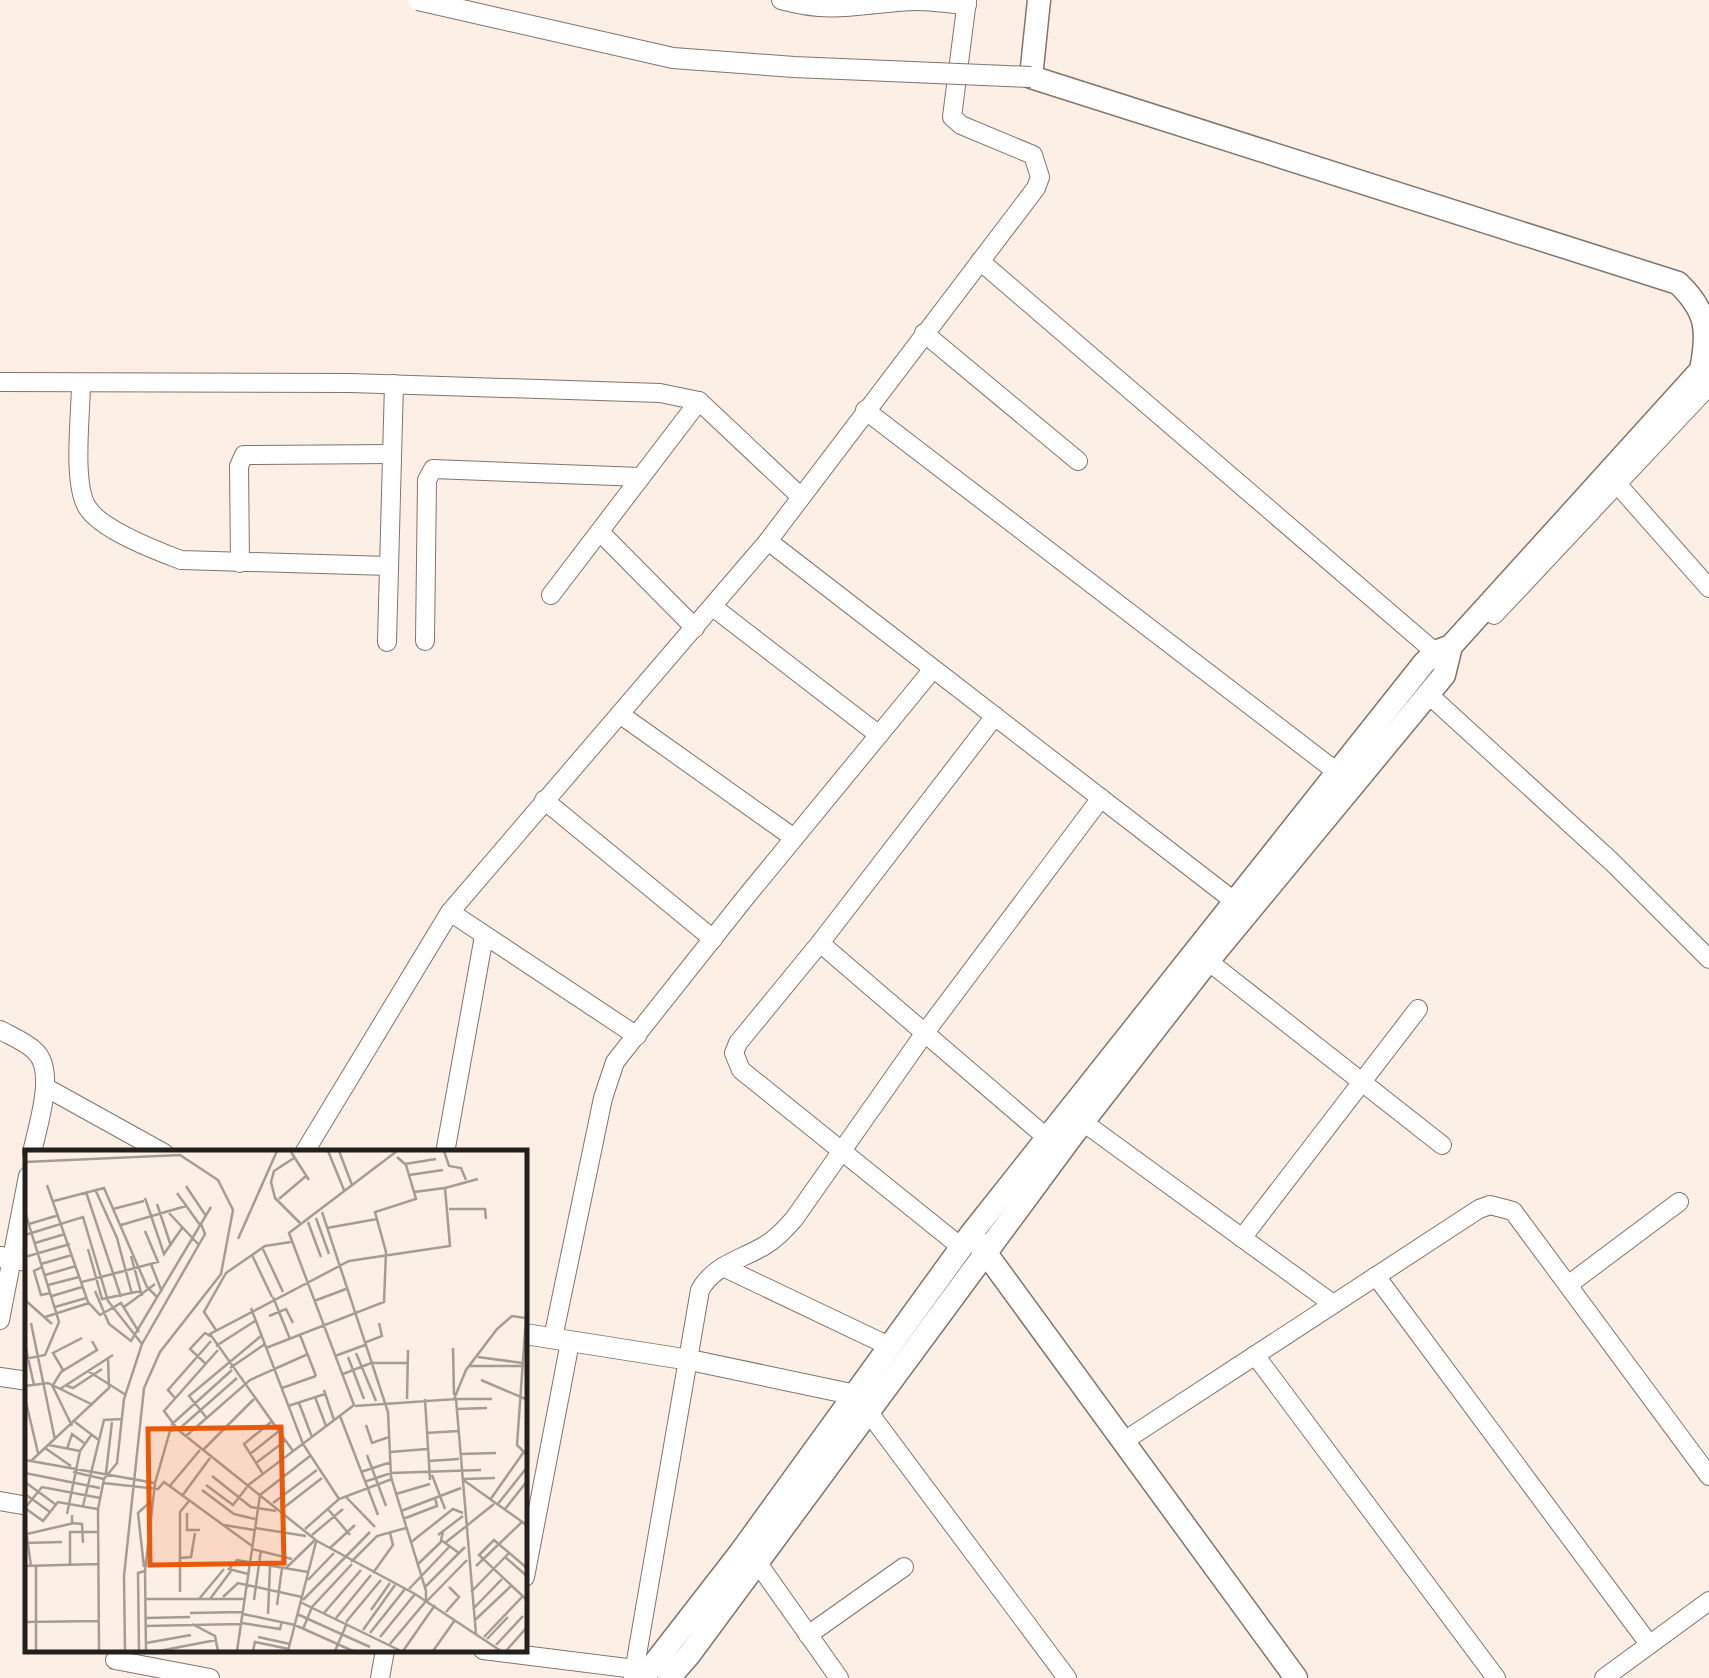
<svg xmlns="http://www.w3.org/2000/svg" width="1709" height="1678" font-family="'Alegreya Sans',sans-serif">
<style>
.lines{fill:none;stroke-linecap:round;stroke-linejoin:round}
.minor-casing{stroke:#80756c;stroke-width:20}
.tertiary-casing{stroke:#80756c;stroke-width:22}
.secondary-casing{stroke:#80756c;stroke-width:25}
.minor{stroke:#fff;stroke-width:18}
.tertiary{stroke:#fff;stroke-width:20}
.secondary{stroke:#fff;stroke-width:22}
.tertiary-bridge-casing{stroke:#80756c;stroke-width:22;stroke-linecap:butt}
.tertiary-bridge{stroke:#fff;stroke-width:20}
.inset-road{fill:none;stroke:#a59c94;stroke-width:2.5}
.view{fill:#e8590c;fill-opacity:0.15;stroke:#e8590c;stroke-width:5}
.inset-edge{fill:none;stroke:#231f1b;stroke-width:5}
</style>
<rect width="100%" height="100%" fill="#fcefe5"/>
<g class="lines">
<defs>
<g id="minor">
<path d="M781,0C839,16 863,2 918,1C934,1 950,4 967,5"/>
<polyline points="980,261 1435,652"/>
<polyline points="924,333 1078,461"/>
<polyline points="0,382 351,383 660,393 699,401 801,497"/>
<path d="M81,383C81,414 72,482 87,507C101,530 157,551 181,560L389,566"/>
<polyline points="865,410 1337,772"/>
<polyline points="1618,485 1709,588"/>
<polyline points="600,532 695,628"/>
<polyline points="768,541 1234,901"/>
<polyline points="240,563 239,466 244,455 392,454"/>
<polyline points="551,595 699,401"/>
<polyline points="713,607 879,735"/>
<polyline points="1494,615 1709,386"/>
<polyline points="425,641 427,480 433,469 641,477"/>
<polyline points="387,642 394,384"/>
<polyline points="1428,694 1612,862 1709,959"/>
<polyline points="621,715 794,838"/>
<polyline points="544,800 713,939"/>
<polyline points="450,912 637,1036"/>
<polyline points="820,943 1046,1137"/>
<polyline points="1208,961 1442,1145"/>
<path d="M0,1030C11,1036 26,1042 35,1051C57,1071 37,1127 32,1153"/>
<polyline points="45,1087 164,1153"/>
<polyline points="1083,1122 1333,1304"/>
<polyline points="304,1153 450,912 768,541 1036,188 1040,177 1033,155 961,125 952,117 967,0"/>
<polyline points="445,1153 484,936"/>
<polyline points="1242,1238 1418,1009"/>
<polyline points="961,1247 741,1070 734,1053 738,1043 820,943 995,716"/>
<polyline points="723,1267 891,1347"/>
<polyline points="1376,1276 1649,1644"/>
<polyline points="1568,1285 1679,1202"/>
<polyline points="0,1320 28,1176"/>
<polyline points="553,1338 603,1098 615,1062 626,1048 745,898 933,669"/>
<polyline points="1255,1355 1496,1678"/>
<polyline points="0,1377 28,1381"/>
<polyline points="861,1402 1067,1678"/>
<polyline points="1124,1441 1479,1209 1490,1205 1513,1211 1709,1476"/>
<polyline points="0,1501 28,1506"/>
<polyline points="757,1562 839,1678"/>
<polyline points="525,1577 570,1342"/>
<polyline points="808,1635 904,1567"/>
<polyline points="483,1650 635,1669"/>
<polyline points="115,1660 210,1678"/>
<polyline points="380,1678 385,1650"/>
<path d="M633,1678L700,1290C714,1265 740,1260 764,1246C776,1239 784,1230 794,1219L924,1034L1101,798"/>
<polyline points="1604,1678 1709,1601"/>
</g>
<g id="tertiary">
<polyline points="0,1257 28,1261"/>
<polyline points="525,1334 690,1360 856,1395"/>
</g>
<g id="secondary">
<polyline points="977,1241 1296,1678"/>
<path d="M643,1678L740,1553L971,1234L1424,663L1435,652L1451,646L1701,370C1709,330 1707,311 1678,283L1031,77L1039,0"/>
<polyline points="669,1678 689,1655 1072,1136 1208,961 1444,675 1451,646"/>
</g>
</defs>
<use href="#minor" class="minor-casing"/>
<use href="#tertiary" class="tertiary-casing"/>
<use href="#secondary" class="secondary-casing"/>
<use href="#minor" class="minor"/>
<use href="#tertiary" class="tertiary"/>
<use href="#secondary" class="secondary"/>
<defs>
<polyline id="tertiary-bridge" points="418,0 673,58 794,67 1031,77"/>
</defs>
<use href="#tertiary-bridge" class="tertiary-bridge-casing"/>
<use href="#tertiary-bridge" class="tertiary-bridge"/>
</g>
<g transform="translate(25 1150)">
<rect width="502" height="502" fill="#fcefe5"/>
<path class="inset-road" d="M303,1L319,40M314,1L327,35M419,1L424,16L436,18L441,30M266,2L284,30M269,8L249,21L246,32L250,48L276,74M0,12L155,5L193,30L208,60L196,124L135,202L119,238L99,426L100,501M380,14L411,9M384,25L418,20M22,35L63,152L75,165L96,153L114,182M161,36L181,66M420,38L453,29M70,39L92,88L107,144M61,42L96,147M152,43L175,75M120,48L139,104L157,78M254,49L281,26M29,51L79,38L122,137L133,148M132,54L146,96M88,59L119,51M424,59H460L461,69M0,62L34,172L20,205L0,209M297,62L363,262L366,327L401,441V451L365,494M144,63L174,95M291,68L304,104M283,72L296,107M4,74L34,65M96,75L161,56M302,78L352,69M0,85L58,67L83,151L117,194L99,249L92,313L79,329L73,359L74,501M213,89L252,1M10,93L40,84M237,97L258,142M63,99L77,149L116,141M227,105L247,147M106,106L117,146M0,107L45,94M16,114L47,105M126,114L137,142M17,117L9,121L16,145L26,143M20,125L51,116M57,132L133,112L120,81M23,135L54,127M70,141L84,174L106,191L186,57M27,146L57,137M248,147L265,189M0,150L27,174M289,151L321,139M30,157L61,148M99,157L130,134M226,158L278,294L314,349M244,166L261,159L268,173M20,167L64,153M6,173L30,290M191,180L179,162L201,123L240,96L266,92M275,185L291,226M339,193L357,186L354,173M0,194L9,235M117,194L180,84L176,74M191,196L230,171M241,198L359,152L361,102L350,62L391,49L381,15L372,7M428,198L429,245M331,203L351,251M310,206L340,195M323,207L339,249M453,207L497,213M181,214L165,199L180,183L185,186M445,216H497M205,218L240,194M38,220L28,203L57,188M63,221L101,245M318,224L346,213H383M456,230L503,250M27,235L47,276M28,235L36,222L72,200L67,191M40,235L48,238L77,219M0,236L23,233L68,255M257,238L291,226M35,239L88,205M299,240L309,270M290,247L301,276M0,248L13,303M150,248L143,240L186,191M382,249L383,200M400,249L405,330M429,249L441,220L472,179L487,166L501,168L492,295L503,306M431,249H467M274,253L287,287M263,256L300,244M330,256L431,249L451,484M432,259L462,258M315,266L353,365M181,267L164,246L236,186M50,272L75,291M146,275L207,220M341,275L347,293L364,287M151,277L139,261L193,200M154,279L212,228M401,283L433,281M161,286L225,230L283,204M24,295L55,301M20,298L46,316M42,299L47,284L59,293M178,300L229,249M268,301L185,184L324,111L425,96L420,38L389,42M365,302L402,299M225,304L254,281M435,304L471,303M342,305L361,356M0,310L130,333L145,281L152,279L292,391L390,444L476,501M6,311L84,238L83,207M403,311L434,309M231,313L260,291M48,322L79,329M336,322L366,312M0,323L75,338M81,323L87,272M238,324L219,294L246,272M407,325L420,359M187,326L226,357L251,361M437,329L503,376M439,329L470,328M0,332L30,354M339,332L366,323L456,320M78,333L133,339L139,332L227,396M181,335L208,355L222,337M222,336L329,255L264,83L372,1M144,337L175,300M177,340L209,364L230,369M0,344L25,362M371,344L405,334M157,346L185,308M320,346L350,377M465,350L498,303M248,353L292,320M472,355L503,316M58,356L79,270L96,269M0,358L18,371L33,352L72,359M0,358L17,337L75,348M302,358L325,385M257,359L297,328M480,359L503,330M376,361L436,338M162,363V380H175M42,364L55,301L67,284M47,365V373L57,374L58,393M378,369L412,356L410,348M0,373L6,416M199,375L229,380M230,378L281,386M280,379L314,349L367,329M418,382L416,390L434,403M2,384L49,373M287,385L318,359M413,385L438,366M0,393L37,392M385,393L428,359L438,363M420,393L469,354M305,398L330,375M227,399L267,409M480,407L503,427M155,408L166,407L170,383M326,412L352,386L381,378M45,415V382H72M392,415L417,391M0,416L73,414M11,416V501M451,416L498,371M119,417L113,363L124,353V338M261,418L290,390M503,419L469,390L454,405L503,451M120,421L121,501M348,423L368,395L365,383M223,424L204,419L212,410L283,422M283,430L309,403M400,437L440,397M384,439L425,396M155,442V362L164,351M446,442L484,403M198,447L213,433L277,447M121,449H220M174,449L199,419M185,449L206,421M229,450L236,400M278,450L345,382M402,451L442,410M275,452L376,501M252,455L257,418M448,459L477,429M346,460L365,433M421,462L434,447L424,437M165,463L217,462M299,463L336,420M218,464L270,475L328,501M243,464L245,416M272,464L345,497M121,468L165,467M311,468L346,425M449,471L486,436M0,472L74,471M321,472L356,430M217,473L255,479L257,471M167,474L190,486L193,501M121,476L216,474M278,479L287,457L327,414M338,480L370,435M345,483L380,439M233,487L265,494M355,487L390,444M459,487L498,446M462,489L483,467M121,493L166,485M471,495L498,466M114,501L113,423L120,421L130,333M134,501L191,490M212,501L235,345L285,306M228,501L230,492L264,499M263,501L291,392M310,501L322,473M378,501L410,455M408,501L430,470M481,501L503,476"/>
<path class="view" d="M256,277L259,413L125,415L123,279Z"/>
<rect width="502" height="502" class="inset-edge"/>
</g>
</svg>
